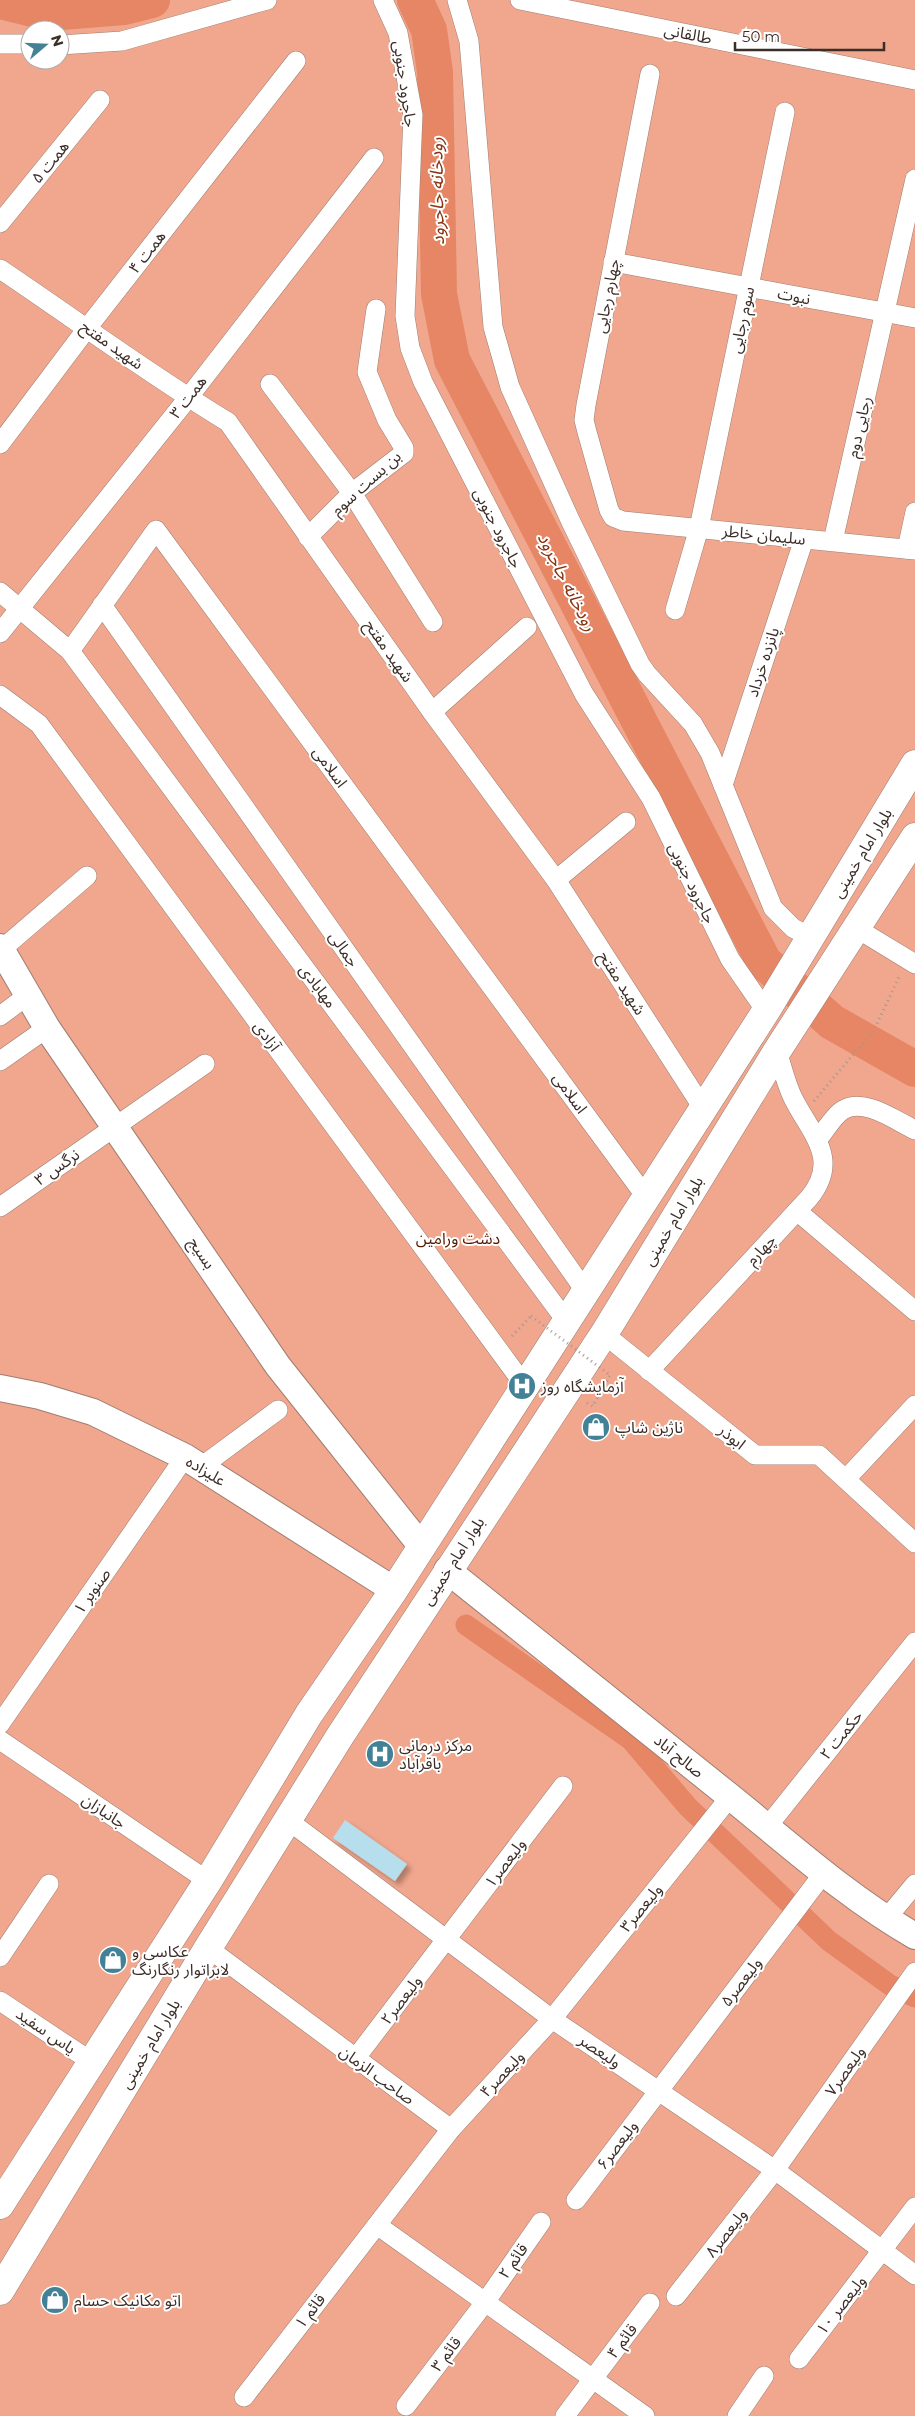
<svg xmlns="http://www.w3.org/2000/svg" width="915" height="2416" font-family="Montserrat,'Noto Sans Arabic',sans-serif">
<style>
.green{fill:#f0a78e;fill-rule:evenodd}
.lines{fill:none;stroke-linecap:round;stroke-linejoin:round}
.canal{stroke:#e68665;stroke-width:21}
.river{stroke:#e68665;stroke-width:36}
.building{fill:#b6deec;filter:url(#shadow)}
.street-casing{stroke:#9f7d71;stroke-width:20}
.secondary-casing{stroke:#9f7d71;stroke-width:28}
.primary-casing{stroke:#9f7d71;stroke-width:29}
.path{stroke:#a59691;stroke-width:3;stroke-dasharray:1 4;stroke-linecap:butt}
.street{stroke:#fff;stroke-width:19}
.secondary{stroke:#fff;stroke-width:26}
.primary{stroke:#fff;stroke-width:28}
.path-bridge{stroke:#a59691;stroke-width:3;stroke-dasharray:1 4;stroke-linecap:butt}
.labels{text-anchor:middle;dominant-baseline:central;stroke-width:4;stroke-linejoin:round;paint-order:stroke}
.street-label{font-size:16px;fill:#3b2d28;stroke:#fff}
.park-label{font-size:16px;fill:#531801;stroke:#fff}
.poi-label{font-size:16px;fill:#3b2d28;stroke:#fff;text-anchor:start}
.water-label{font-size:18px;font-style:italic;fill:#893412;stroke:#fff}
</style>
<defs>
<filter id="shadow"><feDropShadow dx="4.5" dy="4.5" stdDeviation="2.5" flood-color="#0004"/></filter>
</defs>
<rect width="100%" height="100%" fill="#fbebe6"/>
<path class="green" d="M0,0H915V2416H0ZM30,30H60V60H30Z"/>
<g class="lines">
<polyline class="canal" points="466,1625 631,1740 688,1807 829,1941 890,1985 915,1997"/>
<g class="river">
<polyline points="415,0 429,30 435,72 439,294 452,360 764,962 832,1022 915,1069"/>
<polyline points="0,1 49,13 124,7 152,0"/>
</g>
</g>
<polygon class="building" points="345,1820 407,1864 395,1881 333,1838"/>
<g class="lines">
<defs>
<g id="street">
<polyline points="383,0 398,33 413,115 405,316 410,348 423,382 584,694 651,798 730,959 766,1011"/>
<polyline points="457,0 469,41 493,327 503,362 510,387 571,522 640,664 647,674 693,724 710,753 773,908 793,928 812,938"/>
<polyline points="520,0 915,80"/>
<polyline points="0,44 30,44"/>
<polyline points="60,45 122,41 267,0"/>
<polyline points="650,74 586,405 584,420 587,432 609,510 613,517 623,521 915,550"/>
<polyline points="0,223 100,100"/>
<polyline points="613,262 915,318"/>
<path d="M0,269C76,320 150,375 228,422L432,712L556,880L703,1108"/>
<polyline points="270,384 352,493 433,622"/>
<polyline points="0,444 88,327 296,61"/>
<polyline points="308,537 352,493 404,453 404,448 387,420 367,372 376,309"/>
<polyline points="833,541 915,179"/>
<polyline points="907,549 915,512"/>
<polyline points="0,592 70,651 156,530 646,1197"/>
<polyline points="102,605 586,1292"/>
<polyline points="675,610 699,528 785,112"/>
<polyline points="0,633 188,398 374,158"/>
<polyline points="70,651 567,1322"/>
<polyline points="0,695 39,724 525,1386"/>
<polyline points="432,712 527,627"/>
<polyline points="723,785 804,539"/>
<polyline points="556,880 626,822"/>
<polyline points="856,928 915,964"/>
<polyline points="2,949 87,876"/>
<polyline points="0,1016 28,995"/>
<polyline points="0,1061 47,1028"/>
<path d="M818,1139C825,1131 834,1115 843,1110C864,1097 896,1121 915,1130"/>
<polyline points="0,1207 205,1064"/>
<polyline points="797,1211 915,1311"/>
<polyline points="604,1334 755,1455 819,1455 915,1543"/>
<path d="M649,1371L809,1198C841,1159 811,1134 793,1098C786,1084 782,1066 777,1051"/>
<polyline points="201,1467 278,1410"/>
<polyline points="846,1479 915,1405"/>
<polyline points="0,1724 185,1457"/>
<polyline points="0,1740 208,1881"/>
<polyline points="289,1821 552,2019 775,2170 915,2275"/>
<polyline points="767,1827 915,1642"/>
<polyline points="886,1919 915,1884"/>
<polyline points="208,1948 451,2129"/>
<polyline points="0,1957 49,1884"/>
<polyline points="0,2001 92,2062"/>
<polyline points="355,2059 563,1786"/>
<polyline points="576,2200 823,1874"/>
<polyline points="377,2225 645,2416"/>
<polyline points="676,2296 775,2170 915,1972"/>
<polyline points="799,2359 915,2207"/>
<polyline points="244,2397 451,2129 552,2019 730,1797"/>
<polyline points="406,2406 486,2301 541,2222"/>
<polyline points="565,2416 650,2303"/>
<polyline points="737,2416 764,2376"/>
</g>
<g id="secondary">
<polyline points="0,947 47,1028 278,1366 422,1547"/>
<polyline points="0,1388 40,1396 93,1412 185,1457 394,1590"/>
<path d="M447,1570C541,1645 634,1720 728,1795C789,1844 847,1897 915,1936"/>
</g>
<g id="primary">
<polyline points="0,2205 208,1881 309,1714 394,1590 766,1011 915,764"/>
<polyline points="0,2291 208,1948 340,1736 604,1334 777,1051 915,837"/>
</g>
</defs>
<use href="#street" class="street-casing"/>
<use href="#secondary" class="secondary-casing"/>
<use href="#primary" class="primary-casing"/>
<g class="path">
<polyline points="814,1101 874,1030 899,977"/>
<polyline points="512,1336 531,1316"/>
<polyline points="587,1403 593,1406 610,1375"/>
</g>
<use href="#street" class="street"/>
<use href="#secondary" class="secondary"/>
<use href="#primary" class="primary"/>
<polyline class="path-bridge" points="531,1316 610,1375"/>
</g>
<defs>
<symbol id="hospital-disc" viewBox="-11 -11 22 22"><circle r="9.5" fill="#438296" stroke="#fff"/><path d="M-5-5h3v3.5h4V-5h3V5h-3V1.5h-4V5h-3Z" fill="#fff"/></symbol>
<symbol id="shop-disc" viewBox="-11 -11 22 22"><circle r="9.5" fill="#438296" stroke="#fff"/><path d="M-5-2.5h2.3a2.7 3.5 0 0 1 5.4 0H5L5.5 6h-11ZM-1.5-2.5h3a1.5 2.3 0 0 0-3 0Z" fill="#fff"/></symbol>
</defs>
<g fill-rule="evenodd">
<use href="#hospital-disc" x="506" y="1370" width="32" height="32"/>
<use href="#shop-disc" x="580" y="1411" width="32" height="32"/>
<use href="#hospital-disc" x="364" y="1738" width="32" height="32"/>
<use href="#shop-disc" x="97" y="1944" width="32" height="32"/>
<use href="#shop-disc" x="39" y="2284" width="32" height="32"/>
</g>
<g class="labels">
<g class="street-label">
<text transform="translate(688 34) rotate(11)">طالقانی</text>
<text transform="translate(405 84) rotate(82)">جاجرود جنوبی</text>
<text transform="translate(50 162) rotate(-51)">همت ۵</text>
<text transform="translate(147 252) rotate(-52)">همت ۴</text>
<text transform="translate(607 296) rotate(-79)">چهارم رجایی</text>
<text transform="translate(794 296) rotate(11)">نبوت</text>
<text transform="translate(742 320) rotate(-78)">سوم رجایی</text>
<text transform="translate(112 345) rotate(35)">شهید مفتح</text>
<text transform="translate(188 397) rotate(-52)">همت ۳</text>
<text transform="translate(859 427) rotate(-77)">رجایی دوم</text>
<text transform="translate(366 483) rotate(-42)">بن بست سوم</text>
<text transform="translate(498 528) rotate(63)">جاجرود جنوبی</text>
<text transform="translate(764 535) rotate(6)">سلیمان خاطر</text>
<text transform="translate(389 651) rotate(55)">شهید مفتح</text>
<text transform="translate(763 662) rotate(-72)">پانزده خرداد</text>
<text transform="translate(330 767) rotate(54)">اسلامی</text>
<text transform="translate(862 853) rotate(-59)">بلوار امام خمینی</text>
<text transform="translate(692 883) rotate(64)">جاجرود جنوبی</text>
<text transform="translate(344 949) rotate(55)">جمالی</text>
<text transform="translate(622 983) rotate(57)">شهید مفتح</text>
<text transform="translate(318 986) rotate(53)">مهابادی</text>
<text transform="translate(267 1036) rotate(54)">آزادی</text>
<text transform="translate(570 1093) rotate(54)">اسلامی</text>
<text transform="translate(57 1167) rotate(-35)">نرگس ۳</text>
<text transform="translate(673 1221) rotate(-59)">بلوار امام خمینی</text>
<text transform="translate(761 1250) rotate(-47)">چهارم</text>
<text transform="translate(202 1253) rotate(56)">بسیج</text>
<text transform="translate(732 1437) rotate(39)">ابوذر</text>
<text transform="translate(206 1471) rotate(31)">علیزاده</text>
<text transform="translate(453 1561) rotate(-57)">بلوار امام خمینی</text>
<text transform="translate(92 1591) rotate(-55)">صنوبر ۱</text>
<text transform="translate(841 1735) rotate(-51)">حکمت ۲</text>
<text transform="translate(679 1756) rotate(39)">صالح آباد</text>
<text transform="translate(104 1811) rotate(34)">جانبازان</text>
<text transform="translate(505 1863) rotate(-53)">ولیعصر۱</text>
<text transform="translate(641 1908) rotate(-51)">ولیعصر۳</text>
<text transform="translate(741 1982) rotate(-53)">ولیعصر۵</text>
<text transform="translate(401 2000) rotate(-53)">ولیعصر۲</text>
<text transform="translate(46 2031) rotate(34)">یاس سفید</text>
<text transform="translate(150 2044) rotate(-59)">بلوار امام خمینی</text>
<text transform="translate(600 2051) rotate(34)">ولیعصر</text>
<text transform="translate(845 2071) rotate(-55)">ولیعصر۷</text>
<text transform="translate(502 2074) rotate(-47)">ولیعصر۴</text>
<text transform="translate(377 2075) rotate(36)">صاحب الزمان</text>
<text transform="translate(617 2145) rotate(-53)">ولیعصر۶</text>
<text transform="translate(726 2233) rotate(-52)">ولیعصر۸</text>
<text transform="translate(513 2261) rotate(-55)">قائم ۲</text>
<text transform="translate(841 2305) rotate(-52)">ولیعصر ۱۰</text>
<text transform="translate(310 2311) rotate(-52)">قائم ۱</text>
<text transform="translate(622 2341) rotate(-53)">قائم ۴</text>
<text transform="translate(446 2354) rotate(-53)">قائم ۳</text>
</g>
<g class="park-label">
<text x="458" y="1238">دشت ورامین</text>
</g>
<g class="poi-label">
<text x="541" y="1386">آزمایشگاه روز</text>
<text x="615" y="1427">ناژین شاپ</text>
<text x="399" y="1745">مرکز درمانی<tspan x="399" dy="18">باقرآباد</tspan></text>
<text x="132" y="1951">عکاسی و<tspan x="132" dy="18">لابراتوار رنگارنگ</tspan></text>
<text x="74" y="2300">اتو مکانیک حسام</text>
</g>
<g class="water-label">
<text transform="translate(437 191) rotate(-91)">رودخانه جاجرود</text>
<text transform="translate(567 582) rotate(63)">رودخانه جاجرود</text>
</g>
</g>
<g transform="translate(45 45) rotate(71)"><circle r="24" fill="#ffffff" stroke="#b1aba9"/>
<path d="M0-4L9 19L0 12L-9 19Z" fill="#438296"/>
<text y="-8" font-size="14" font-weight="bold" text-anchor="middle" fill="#3b2d28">N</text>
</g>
<path d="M735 42v8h149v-8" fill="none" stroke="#3b2d28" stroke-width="2.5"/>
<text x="742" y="42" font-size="15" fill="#3b2d28" stroke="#ffffff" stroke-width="4" paint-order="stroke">50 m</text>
</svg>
